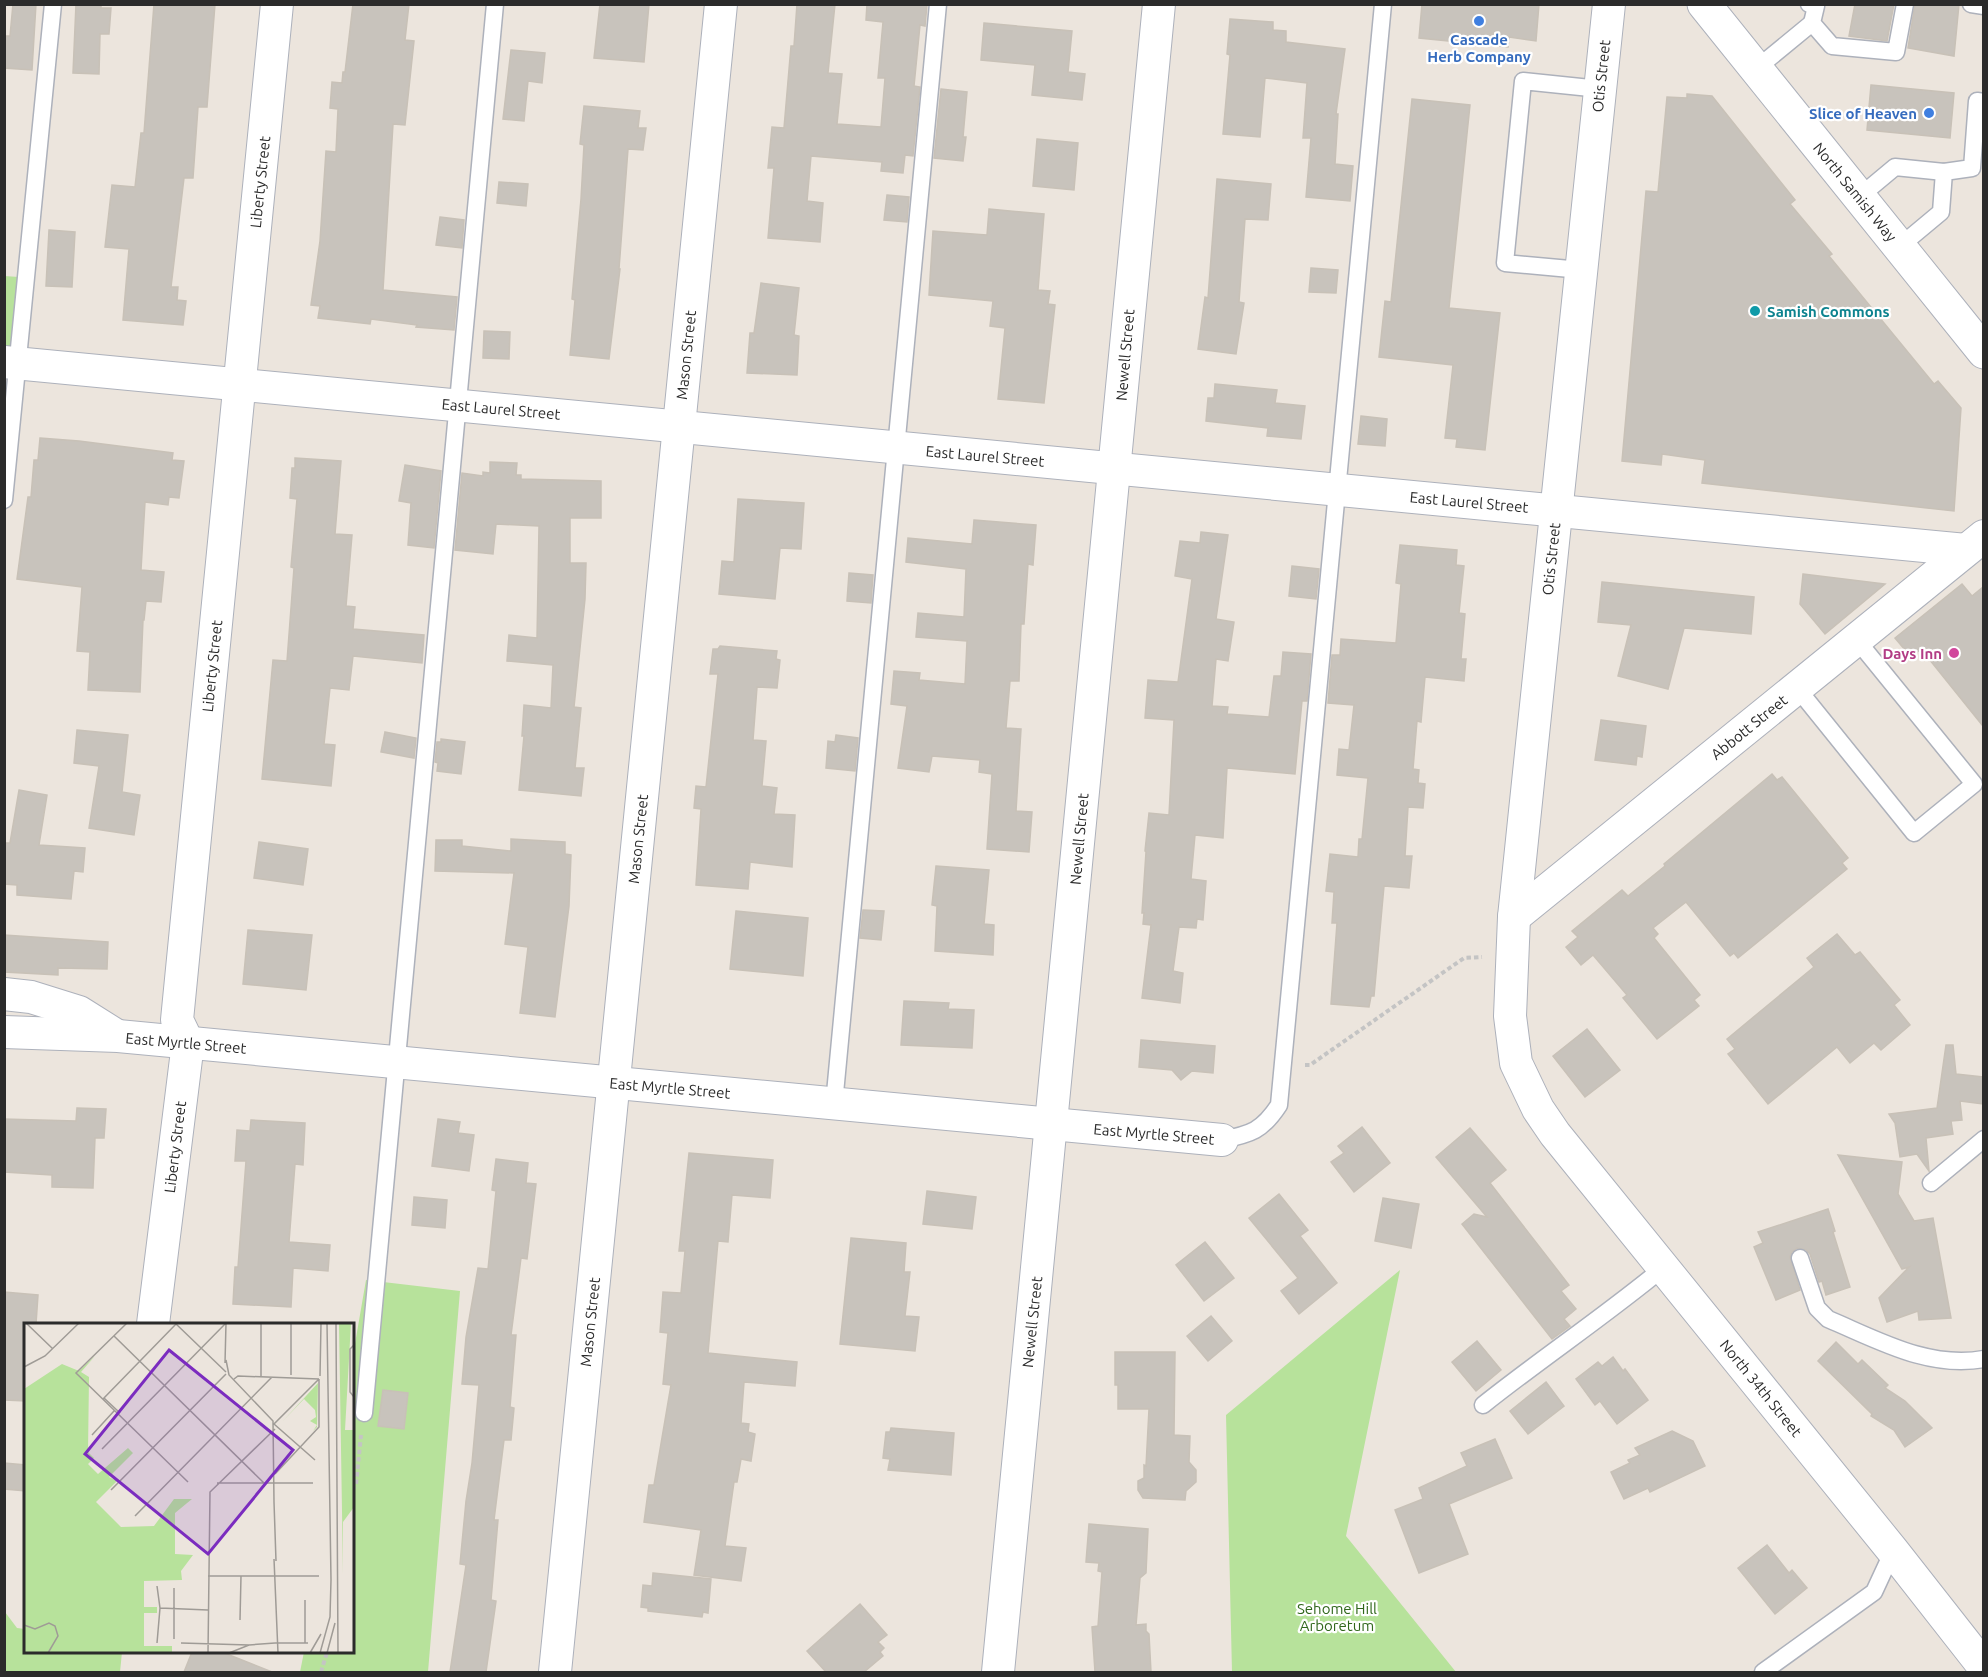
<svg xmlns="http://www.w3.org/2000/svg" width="1988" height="1677" font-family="Ubuntu,sans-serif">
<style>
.green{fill:#b7e29b}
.building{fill:#c8c3bc;stroke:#c8c1b7;stroke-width:1.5}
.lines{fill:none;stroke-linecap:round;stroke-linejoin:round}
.lane-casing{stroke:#adb1bb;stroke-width:19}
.street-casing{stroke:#adb1bb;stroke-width:34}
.secondary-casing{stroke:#adb1bb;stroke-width:35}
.path{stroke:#c4c4c4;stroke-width:4;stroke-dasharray:4.5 3;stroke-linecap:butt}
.lane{stroke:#fff;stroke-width:16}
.street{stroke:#fff;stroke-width:32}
.secondary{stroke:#fff;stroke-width:33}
.shop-dot{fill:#3f7fe0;stroke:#fff;stroke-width:2}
.culture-dot{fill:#0f9aa8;stroke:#fff;stroke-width:2}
.hotel-dot{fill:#d1479c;stroke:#fff;stroke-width:2}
.labels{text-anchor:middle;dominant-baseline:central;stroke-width:4.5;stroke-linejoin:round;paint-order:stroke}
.shop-label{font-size:15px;font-weight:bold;fill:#366cbe;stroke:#fff}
.street-label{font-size:15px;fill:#2b2b2b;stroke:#fff}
.culture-label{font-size:15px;font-weight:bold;fill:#0d838f;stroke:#fff;text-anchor:start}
.hotel-label{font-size:15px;font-weight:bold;fill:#b23c85;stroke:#fff;text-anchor:end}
.park-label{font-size:15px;fill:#30671b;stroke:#fff}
.inset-road{fill:none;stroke:#9f9b96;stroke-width:1.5}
.view{fill:#7b2cbf;fill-opacity:0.15;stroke:#7b2cbf;stroke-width:3}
.inset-edge{fill:none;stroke:#2b2b2b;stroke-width:3}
</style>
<rect width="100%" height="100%" fill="#ece5dd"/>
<g class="green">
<polygon points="4,276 19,277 13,341 10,346 5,348"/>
<polygon points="1400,1270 1346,1536 1456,1672 1232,1672 1226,1415"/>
<polygon points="366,1280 460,1291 428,1672 300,1672 304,1652 352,1652 352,1361"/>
<polygon points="5,1612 17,1628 25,1629 26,1652 122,1652 120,1672 5,1672"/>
</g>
<g class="building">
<polygon points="13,4 36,4 32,70 4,68 4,36 10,36"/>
<polygon points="76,4 101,4 101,8 111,8 109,34 100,34 99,74 73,73"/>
<polygon points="154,4 215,4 207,107 198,107 193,178 184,178 171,287 178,287 177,300 186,301 183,325 123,320 129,249 105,247 112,185 135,187 141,133 144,133"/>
<polygon points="353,4 409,4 405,40 414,41 405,125 393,124 383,290 457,297 454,330 416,327 417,325 371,319 370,324 318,318 320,306 311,305 320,241 326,151 336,152 338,109 330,108 332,82 342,83 343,72 345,72"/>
<polygon points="600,4 649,4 644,62 594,58"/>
<polygon points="797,4 835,4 828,73 842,74 837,124 881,127 885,78 878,78 883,22 866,20 867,4 927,4 925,26 920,25 914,86 920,87 913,156 905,155 903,173 881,171 882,162 811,156 807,201 823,203 820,242 768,238 774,168 768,168 772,127 784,128 791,46 794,46"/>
<polygon points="1422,4 1539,4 1536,41 1509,37 1508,47 1419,38"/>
<polygon points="1855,4 1894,4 1887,41 1849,36"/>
<polygon points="1915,4 1959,4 1954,56 1908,48"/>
<polygon points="1230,19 1273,22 1273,30 1286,31 1286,42 1345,49 1336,114 1338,114 1335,164 1353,166 1350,201 1306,197 1311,138 1303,138 1307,83 1265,78 1260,137 1223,134 1230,55 1227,54"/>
<polygon points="984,23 1072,31 1068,72 1085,74 1082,100 1032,95 1035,65 981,60"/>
<polygon points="511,50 545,53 542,83 528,81 524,121 503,119"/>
<polygon points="1871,85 1954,93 1950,138 1867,130"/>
<polygon points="941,89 967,92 963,137 966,137 963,161 934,158"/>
<polygon points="1687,94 1712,96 1795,200 1790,204 1832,254 1829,256 1934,384 1938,381 1961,408 1954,511 1702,483 1705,460 1662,454 1661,465 1622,461 1646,191 1658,192 1667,97 1687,98"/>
<polygon points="1412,99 1470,105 1449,308 1500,313 1485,450 1456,447 1457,439 1445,438 1453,365 1379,357 1385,301 1391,302"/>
<polygon points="584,106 640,111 638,128 646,128 643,150 628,149 619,269 620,269 609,359 570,355 575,300 572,299 581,199 584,145 580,144"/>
<polygon points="1037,139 1078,143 1074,190 1033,186"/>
<polygon points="1217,179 1271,184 1268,220 1245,219 1239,302 1244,303 1236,354 1198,349 1205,297 1208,298"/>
<polygon points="499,182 528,184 526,206 497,203"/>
<polygon points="887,195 909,197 907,222 884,220"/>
<polygon points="989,209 1044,214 1038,290 1050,291 1048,304 1055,305 1044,403 998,399 1005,328 990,326 993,301 929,295 933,231 987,235"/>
<polygon points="440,217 464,220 462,248 436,245"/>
<polygon points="49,230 75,232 72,287 46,286"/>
<polygon points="1311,268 1338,270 1336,293 1309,292"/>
<polygon points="761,283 799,288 794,335 799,336 797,375 747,373 750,333 754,333"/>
<polygon points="484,331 510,332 509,359 483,358"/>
<polygon points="1215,384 1277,390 1275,403 1305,406 1301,439 1267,436 1268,428 1206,421 1208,398 1214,398"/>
<polygon points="1361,416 1387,419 1385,446 1358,444"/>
<polygon points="40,438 79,441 173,453 172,460 184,461 179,498 169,497 168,505 145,502 141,570 164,572 161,602 146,601 144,620 143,620 140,692 88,690 90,652 77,651 82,587 17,579 28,497 31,497 34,460 38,460"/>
<polygon points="295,458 341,461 335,534 352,535 346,606 355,607 353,629 424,635 422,663 353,656 349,690 330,688 324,744 335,745 331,786 262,779 273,660 287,661 294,568 291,567 297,499 290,498 292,468 295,468"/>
<polygon points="490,462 517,463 516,475 521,475 521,479 601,481 601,518 570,518 570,563 586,563 585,599 574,707 581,708 575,768 584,768 581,796 519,790 524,736 522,736 524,705 551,708 553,665 507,661 509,635 537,638 539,526 496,524 493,554 455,550 462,473 483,476 483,472 490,473"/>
<polygon points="405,465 441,471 434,548 408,545 411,503 399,501"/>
<polygon points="738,499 804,503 801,549 780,548 775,599 719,594 722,561 734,562"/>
<polygon points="974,520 1036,525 1033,565 1028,564 1024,624 1021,624 1019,681 1010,681 1006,728 1021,729 1016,811 1032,812 1029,852 987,849 992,774 979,772 980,760 932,756 929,772 898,768 907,706 891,704 894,671 920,673 919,680 965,684 967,641 916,637 918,613 964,617 966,569 906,562 908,538 972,544"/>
<polygon points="1201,532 1228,535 1216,619 1234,622 1228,661 1216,659 1212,706 1228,707 1227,714 1269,717 1274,676 1281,676 1283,652 1311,654 1307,701 1302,701 1295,774 1227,768 1223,838 1195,835 1191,879 1206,881 1203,920 1197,919 1196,928 1179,927 1173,971 1183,973 1180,1003 1142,998 1151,925 1143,924 1144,913 1142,913 1146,852 1145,851 1149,813 1169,815 1174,720 1145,718 1148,680 1178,682 1192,579 1175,576 1180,541 1200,543"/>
<polygon points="1400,545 1457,550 1456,565 1464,566 1459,613 1465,614 1461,659 1466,659 1464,681 1425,677 1421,722 1417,721 1413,769 1419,770 1418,783 1425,784 1423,808 1408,807 1405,856 1412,856 1409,888 1384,886 1374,996 1371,996 1369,1007 1331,1004 1337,923 1332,923 1334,892 1326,891 1330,854 1358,857 1359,839 1362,839 1368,778 1337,775 1339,749 1349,750 1354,705 1328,703 1332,655 1340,655 1341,639 1396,643 1401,584 1396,583"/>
<polygon points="1292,566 1319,569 1316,599 1289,596"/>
<polygon points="849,573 873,575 871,603 847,601"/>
<polygon points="1803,574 1885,584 1825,634 1800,604"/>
<polygon points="1602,582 1754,597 1751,634 1684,628 1668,689 1618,676 1631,625 1598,622"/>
<polygon points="1962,584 1972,596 1983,587 1983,726 1921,649 1911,657 1895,638"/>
<polygon points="720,646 777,651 776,659 780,660 777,688 757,687 753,740 766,741 762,786 777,788 774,814 795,815 792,867 750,862 748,889 696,885 701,809 694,808 696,786 706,787 718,674 710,674 713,649 718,649"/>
<polygon points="1601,720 1646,726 1642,757 1637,756 1636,765 1595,760"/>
<polygon points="77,730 128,735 122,792 140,795 134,835 89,828 99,766 74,763"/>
<polygon points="385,732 416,738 414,758 381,752"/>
<polygon points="836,735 858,738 855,771 826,768 828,741 835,742"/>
<polygon points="441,739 465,742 461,774 437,771 438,763 435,762 437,742 441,742"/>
<polygon points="1772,774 1777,780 1782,777 1848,858 1842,863 1847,869 1738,958 1734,953 1730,956 1686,902 1653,928 1658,934 1654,938 1700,995 1694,1000 1699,1006 1657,1039 1623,998 1627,995 1593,955 1581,965 1566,947 1578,937 1572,931 1622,890 1628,896 1665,866 1664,864"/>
<polygon points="19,790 47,795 39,845 85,848 83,872 74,871 71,899 17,895 17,885 4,884 4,843 10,843"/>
<polygon points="511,839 565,842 565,854 571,855 569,906 555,1017 520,1013 528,947 505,944 514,873 435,871 436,840 462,840 462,846 511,851"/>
<polygon points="259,842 308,849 303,885 254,878"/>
<polygon points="936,866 989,870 984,924 994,925 993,955 935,951 937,906 932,905"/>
<polygon points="863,910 884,911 881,940 860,938"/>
<polygon points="736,911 808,918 803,976 730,969"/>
<polygon points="248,930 312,935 306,990 243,984"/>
<polygon points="1837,934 1855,955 1860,952 1900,1000 1894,1005 1910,1025 1881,1050 1874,1043 1850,1063 1837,1047 1768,1104 1728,1054 1735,1049 1727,1039 1814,967 1807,958"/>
<polygon points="4,935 108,942 107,969 58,968 58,975 4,972"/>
<polygon points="904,1001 949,1003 948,1009 974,1010 972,1048 901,1045"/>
<polygon points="1587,1029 1620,1070 1585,1097 1553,1056"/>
<polygon points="1141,1040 1215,1046 1213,1073 1192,1071 1181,1080 1172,1070 1139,1067"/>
<polygon points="1946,1045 1953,1045 1956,1074 1983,1077 1983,1104 1960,1101 1962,1120 1951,1121 1953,1134 1926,1138 1929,1171 1917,1154 1900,1157 1895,1123 1889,1114 1937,1108"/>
<polygon points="77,1108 106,1109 104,1138 95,1138 93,1188 52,1187 52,1175 4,1172 4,1119 76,1121"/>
<polygon points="438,1119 460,1122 458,1133 474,1135 469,1171 432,1166"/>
<polygon points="251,1120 305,1123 303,1165 295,1164 289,1242 330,1245 328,1271 293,1268 291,1307 233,1304 235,1267 238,1267 246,1161 235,1161 237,1130 250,1131"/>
<polygon points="1362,1127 1390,1163 1354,1192 1331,1162 1344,1153 1338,1146"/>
<polygon points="1470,1128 1506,1170 1490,1183 1569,1285 1561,1291 1576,1309 1564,1319 1570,1326 1552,1339 1462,1224 1474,1214 1487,1217 1436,1157"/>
<polygon points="689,1153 773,1160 770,1198 732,1195 728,1242 718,1241 708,1353 797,1362 795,1386 744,1382 741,1423 749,1424 748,1432 755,1434 751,1461 741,1459 737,1482 734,1482 725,1546 746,1548 741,1581 694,1575 701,1530 644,1522 649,1485 654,1485 671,1385 663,1384 668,1333 660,1332 663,1292 681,1293 685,1251 679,1251"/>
<polygon points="1838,1155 1902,1162 1898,1194 1914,1221 1933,1218 1951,1318 1919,1320 1918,1311 1887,1322 1879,1298 1909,1267 1902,1269"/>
<polygon points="496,1159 528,1163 526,1183 536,1184 527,1259 521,1258 511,1335 516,1335 510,1407 514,1408 511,1440 504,1440 494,1520 498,1520 491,1600 496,1601 486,1672 450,1672 466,1565 460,1564 466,1501 472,1463 479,1385 462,1384 466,1337 478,1268 488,1269 496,1191 492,1190"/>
<polygon points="927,1191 976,1197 972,1229 923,1224"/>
<polygon points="1279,1194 1308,1230 1300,1236 1337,1283 1299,1314 1281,1291 1298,1278 1249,1218"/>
<polygon points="414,1197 447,1200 445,1228 412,1225"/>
<polygon points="1383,1198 1419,1204 1411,1248 1375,1241"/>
<polygon points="1828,1209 1835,1231 1833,1232 1850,1287 1826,1295 1822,1281 1819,1282 1810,1254 1806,1250 1797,1248 1792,1252 1790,1257 1800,1290 1776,1300 1754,1247 1763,1243 1758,1232"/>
<polygon points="851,1238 906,1243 904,1272 910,1272 905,1316 919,1317 915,1351 840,1344"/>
<polygon points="1205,1242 1234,1278 1204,1301 1176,1265"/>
<polygon points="4,1292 38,1295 36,1324 26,1324 26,1401 4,1400"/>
<polygon points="1211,1316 1232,1341 1208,1361 1187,1336"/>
<polygon points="1477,1341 1501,1370 1476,1391 1452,1362"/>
<polygon points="1836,1342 1858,1364 1862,1360 1888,1385 1885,1388 1905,1401 1932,1428 1905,1447 1894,1430 1871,1416 1872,1414 1818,1361"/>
<polygon points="1115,1352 1175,1352 1174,1435 1190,1436 1189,1462 1196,1470 1196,1482 1186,1491 1185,1500 1143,1498 1138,1490 1138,1481 1144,1478 1144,1465 1146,1466 1149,1409 1118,1409 1118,1385 1115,1385"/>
<polygon points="1613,1357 1623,1371 1625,1369 1648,1400 1617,1424 1600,1401 1595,1405 1576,1379 1598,1362 1602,1366"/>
<polygon points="1546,1382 1564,1406 1528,1434 1510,1411"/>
<polygon points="383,1390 408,1393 404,1429 378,1426"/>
<polygon points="891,1428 954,1433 951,1475 888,1470 890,1459 883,1458 886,1432 890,1432"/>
<polygon points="1672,1431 1693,1441 1705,1466 1650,1492 1648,1488 1624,1499 1611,1472 1630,1463 1628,1460 1640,1455 1635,1448"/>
<polygon points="1495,1439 1512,1478 1449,1504 1468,1554 1419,1573 1395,1510 1423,1499 1419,1488 1467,1466 1461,1453"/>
<polygon points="4,1463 26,1465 26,1491 4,1489"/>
<polygon points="1089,1524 1148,1529 1146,1573 1140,1578 1136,1625 1146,1624 1146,1631 1149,1634 1151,1672 1095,1672 1092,1627 1098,1626 1102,1572 1098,1571 1099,1563 1086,1562"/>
<polygon points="1767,1545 1789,1573 1792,1570 1807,1588 1775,1614 1738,1568"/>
<polygon points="653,1573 711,1579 708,1613 703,1612 702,1617 648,1611 648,1608 641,1607 643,1585 652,1586"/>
<polygon points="860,1604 887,1635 878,1642 884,1648 880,1652 883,1656 864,1672 826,1672 807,1651"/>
<polygon points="192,1652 222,1652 272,1672 184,1672"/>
</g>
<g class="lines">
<defs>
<g id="lane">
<polyline points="1809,4 1816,6 1812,23 1832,46 1896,52 1905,4"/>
<polyline points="1971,4 1984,6"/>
<polyline points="1756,69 1812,23"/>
<polyline points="1859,197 1895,167 1944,172"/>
<polyline points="1899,247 1941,212 1944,172 1972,168 1977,101 1984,102"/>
<polyline points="1581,270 1505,263 1523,81 1600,89"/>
<polyline points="4,500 53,4"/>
<polyline points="1797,688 1914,833 1974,784 1856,639"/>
<polyline points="834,1104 938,4"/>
<path d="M1222,1140C1251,1134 1262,1131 1279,1105L1383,4"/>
<polyline points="1931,1183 1984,1139"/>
<path d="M1800,1258L1817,1308L1828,1319C1878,1340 1928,1369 1984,1359"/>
<path d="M1483,1405C1542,1358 1605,1316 1663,1268"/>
<polyline points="364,1413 495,4"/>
<polyline points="1763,1672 1874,1592 1893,1551"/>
</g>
<g id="street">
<polyline points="1609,4 1514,917 1510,1016 1516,1063 1538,1109 1555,1134 1893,1551 1984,1667"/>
<polyline points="4,362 1966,550"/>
<polyline points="1514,917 1984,536"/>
<polyline points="4,994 31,997 79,1012 114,1034"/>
<polyline points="4,1032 118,1036 1222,1140"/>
<polyline points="153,1324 188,1043 177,1020 277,4"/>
<polyline points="555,1672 721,4"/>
<polyline points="998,1672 1159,4"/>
</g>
<polyline id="secondary" points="1704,4 1984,352"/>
</defs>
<use href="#lane" class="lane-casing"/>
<use href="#street" class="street-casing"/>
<use href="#secondary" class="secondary-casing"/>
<g class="path">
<polyline points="1305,1065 1310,1065 1464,958 1482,957"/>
<polyline points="352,1490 356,1485 361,1435"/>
<polyline points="321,1672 327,1652"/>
</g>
<use href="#lane" class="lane"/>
<use href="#street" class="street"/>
<use href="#secondary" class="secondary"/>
</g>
<g class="shop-dot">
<circle cx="1479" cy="21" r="6"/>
<circle cx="1929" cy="113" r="6"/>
</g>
<circle class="culture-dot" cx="1755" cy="311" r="6"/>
<circle class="hotel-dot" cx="1954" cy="653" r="6"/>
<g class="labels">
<g class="shop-label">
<text x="1479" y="39">Cascade<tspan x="1479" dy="17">Herb Company</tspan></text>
<text x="1917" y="113" text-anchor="end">Slice of Heaven</text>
</g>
<g class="street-label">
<text transform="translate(1601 76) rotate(-84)">Otis Street</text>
<text transform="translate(260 182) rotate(-84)">Liberty Street</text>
<text transform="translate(1855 192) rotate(51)">North Samish Way</text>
<text transform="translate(686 355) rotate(-84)">Mason Street</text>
<text transform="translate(1125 355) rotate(-85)">Newell Street</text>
<text transform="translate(501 409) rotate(5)">East Laurel Street</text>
<text transform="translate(985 456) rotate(5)">East Laurel Street</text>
<text transform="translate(1469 502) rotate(5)">East Laurel Street</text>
<text transform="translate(1551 559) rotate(-84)">Otis Street</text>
<text transform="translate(212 666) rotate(-84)">Liberty Street</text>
<text transform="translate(1749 727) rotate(-39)">Abbott Street</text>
<text transform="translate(638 839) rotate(-84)">Mason Street</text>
<text transform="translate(1079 839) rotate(-85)">Newell Street</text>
<text transform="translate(186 1043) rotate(5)">East Myrtle Street</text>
<text transform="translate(670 1088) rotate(5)">East Myrtle Street</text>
<text transform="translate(1154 1134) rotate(5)">East Myrtle Street</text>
<text transform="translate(175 1147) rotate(-83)">Liberty Street</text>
<text transform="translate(590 1322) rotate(-84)">Mason Street</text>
<text transform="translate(1032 1322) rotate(-84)">Newell Street</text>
<text transform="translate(1761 1388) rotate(51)">North 34th Street</text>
</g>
<g class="culture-label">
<text x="1767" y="311">Samish Commons</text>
</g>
<g class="hotel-label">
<text x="1942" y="653">Days Inn</text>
</g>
<g class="park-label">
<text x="1337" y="1608">Sehome Hill<tspan x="1337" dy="17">Arboretum</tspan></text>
</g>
</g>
<g transform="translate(24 1323)">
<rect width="330" height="330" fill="#ece5dd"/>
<path d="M315,0H327L321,107H330V184L319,199V251ZM71,33L57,49L65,54L64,129L70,135L64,141L74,151L104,125L109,130L85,154L93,158L72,179L97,204L130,203L150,176H168L151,190V231L169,232L157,248L158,257L120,258V284H133V290H120V323H148V330H0V66L38,41L55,48ZM294,60L293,104L289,108L293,102L286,98L292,94L291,87L280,76L258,99Z" fill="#b7e29b"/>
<path class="inset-road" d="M2,0L29,26M103,0L52,50L164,159M151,0L202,49M312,0L314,330M90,13L240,160M330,22L326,26V69L330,74M202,37L205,52L249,98L250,179M201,40L202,0M0,44L21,33L55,0M267,52V0M237,53V0M296,53L297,0M210,56L214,53L295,56M80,75L96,90M79,76L153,0M68,112L90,88M78,126L202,0M291,137L250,101L295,56M251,151L295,104V56M193,160H289M87,167L202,51M250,179L252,238M111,193L248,54M250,236L254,330M184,253H295M133,263L136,285L184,287M150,265V316M281,277V320M216,297L217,253M0,302L11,306L25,300L31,303L34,313L24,330M133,320L136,285M157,320L225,322M251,320H284M184,330L186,169L251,106M205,330L225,322L251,320M286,330L297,311M296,330L306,294L307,257L303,0M303,330L311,300"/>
<path class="view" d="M145,27L269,127L184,231L61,131Z"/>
<rect width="330" height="330" class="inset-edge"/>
</g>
<rect width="1988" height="1677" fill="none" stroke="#2b2b2b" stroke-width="12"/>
</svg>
